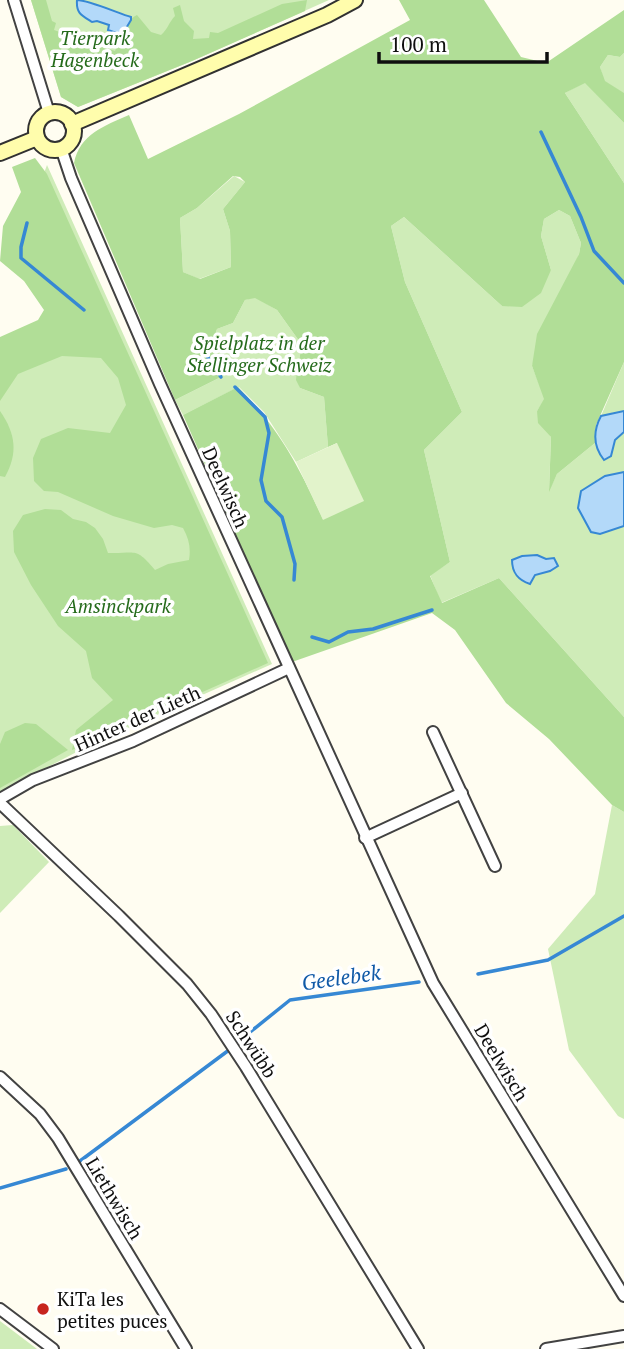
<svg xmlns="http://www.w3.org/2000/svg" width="624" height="1349" font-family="'PT Serif',serif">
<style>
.green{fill:#cfecb8}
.forest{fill:#b1de97;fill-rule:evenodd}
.pitch{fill:#e2f3cb}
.water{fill:#b3d9f9;stroke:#3688d4;stroke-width:2}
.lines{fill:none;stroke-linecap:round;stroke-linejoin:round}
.stream{stroke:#3688d4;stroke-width:3.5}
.street-casing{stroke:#424242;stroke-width:14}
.secondary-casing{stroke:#313131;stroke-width:18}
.street{stroke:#fff;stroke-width:10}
.secondary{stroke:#fffdac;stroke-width:14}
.poi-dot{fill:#c7251f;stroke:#fff;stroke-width:2.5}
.labels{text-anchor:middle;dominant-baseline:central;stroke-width:7;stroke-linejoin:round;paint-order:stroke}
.park-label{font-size:19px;font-style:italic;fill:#256b1b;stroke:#fff}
.street-label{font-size:19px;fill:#0f0f0f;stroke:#fff}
.poi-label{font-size:19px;fill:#0f0f0f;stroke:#fff;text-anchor:start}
.water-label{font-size:21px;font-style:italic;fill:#115aa8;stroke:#fff}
</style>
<rect width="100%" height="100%" fill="#fffdf1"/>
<g class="green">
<polygon points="31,0 329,0 192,61 78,107 61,97"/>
<polygon points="624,53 624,93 623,93 604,81 600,67 608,55 620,57"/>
<polygon points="585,82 624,123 624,183 565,93"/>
<polygon points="47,165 272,664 90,745 0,792 0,338 79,310 13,257"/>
<polygon points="234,176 245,182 223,209 230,231 231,267 199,279 183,272 180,218 197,208"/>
<path d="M559,210L570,216L581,243L579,254L532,366L545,399L537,411L551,437L549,490L557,474L595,443L602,458L608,459C616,450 611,438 624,432V472L605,476L600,534L624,526V717L499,578L441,603L430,575L450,562L424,450L462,412L405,282L391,226L404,217L502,306L551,270L541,236L544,219Z"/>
<polygon points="255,297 277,310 302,345 297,370 300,388 324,397 328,447 296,462 264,412 239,387 183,415 175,400 223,376 211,348 217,329 233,323 245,300"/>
<polygon points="624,362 624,411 601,416"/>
<polygon points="612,805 624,812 624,1119 618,1116 569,1050 548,949 595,894"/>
<polygon points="13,825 49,862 0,913 0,826"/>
<polygon points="0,1321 37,1349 0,1349"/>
</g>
<g class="forest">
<path d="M31,0H46L52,21L56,23L54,30L115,51C121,38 124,21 137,15L151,32L161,35C168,29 169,22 175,16L173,8L180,5L184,21L194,31L193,39L209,38L210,32L218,33L282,4L307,0L305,11L192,61L78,107L61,97Z"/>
<path d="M399,0H484L521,57L546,63L624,10V53L620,57L608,55L600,67L605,81L624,93V123L585,83L565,93L624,183V362L596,425L595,443L557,474L549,492L551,437L538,423L537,411L544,399L532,366L537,334L579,254L581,243L570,216L559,210L544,219L541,236L551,270L541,293L522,307L502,306L404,217L391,226L405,282L462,412L424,450L450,562L430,576L442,603L499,578L624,717V812L612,805L549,739L506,703L455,630L432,613L292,662L183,415L238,387C279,428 299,467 323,519L337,443L328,447L324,397L300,388L296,380L297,370L302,345L277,310L255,298L245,300L233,323L217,329L211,347L223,376L175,400L74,163C80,134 104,126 129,115L148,159L239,114L410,20ZM233,176L240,177L245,182L223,209L230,231L231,267L200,279L183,272L180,218L197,208Z"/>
<path d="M35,158L47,174L268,663L72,750L76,730L113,700L92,678L86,651L58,626L31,585L14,552L13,531L23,515L45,509L61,510L73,519L86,522L95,528L103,539L108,553C136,554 135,546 155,570L168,564L189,560C191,548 189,539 183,528L172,525L154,528L113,516L58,492L44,491L34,481L33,458L41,439L68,428L110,433L126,405L118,378L101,358L62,356L18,374L0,401V337L38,320L44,310L24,281L0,261L3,226L21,192L12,167Z"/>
<path d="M0,411C16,434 18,453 5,477L0,476Z"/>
<polygon points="25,723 36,724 68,750 0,788 0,744 5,732"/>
</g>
<polygon class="pitch" points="337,443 364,501 323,520 296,462"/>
<g class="water">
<path d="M77,0C88,0 118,13 131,17V20L122,35L108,30L109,25L97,21L92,22C81,15 76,13 77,0Z"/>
<path d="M624,411V432L615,440L611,456L604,460C593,446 593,431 601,416Z"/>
<polygon points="624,472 624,526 600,534 591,532 578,508 581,491 605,476"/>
<path d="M537,555L546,559L554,558L558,566L550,571L535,575L530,584C518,580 512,573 512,560L522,556Z"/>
</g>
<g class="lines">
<g class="stream">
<polyline points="541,132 581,217 594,251 624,283"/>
<polyline points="27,223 21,247 21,258 84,310"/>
<polyline points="201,347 221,377"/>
<polyline points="235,387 265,417 269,433 261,480 266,501 282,517 295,564 294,580"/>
<polyline points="312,637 329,642 348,632 373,629 432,610"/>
<polyline points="478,974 548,960 624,916"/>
<polyline points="239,1041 290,1000 419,982"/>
<polyline points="80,1161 229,1050"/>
<polyline points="0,1188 66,1169"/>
</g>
<defs>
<g id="street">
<polyline points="14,0 49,113"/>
<polyline points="61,148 71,178 160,384 433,983 624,1296"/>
<polyline points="433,732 495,866"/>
<polyline points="0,799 33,780 133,741 289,668"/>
<polyline points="0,803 119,916 187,984 211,1014 246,1067 418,1349"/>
<polyline points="365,838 462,793"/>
<polyline points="0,1077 40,1114 58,1138 186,1349"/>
<polyline points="0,1309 53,1349"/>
<polyline points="546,1349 624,1336"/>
</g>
<g id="secondary">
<circle cx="55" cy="131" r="19"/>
<polyline points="72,124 327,15 355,0"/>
<polyline points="0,153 37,138"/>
</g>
</defs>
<use href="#street" class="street-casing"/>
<use href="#secondary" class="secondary-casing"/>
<use href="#street" class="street"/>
<use href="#secondary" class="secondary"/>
</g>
<circle class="poi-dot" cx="43" cy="1309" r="7"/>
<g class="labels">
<g class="park-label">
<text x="95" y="37">Tierpark<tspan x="95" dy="22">Hagenbeck</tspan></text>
<text x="259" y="342">Spielplatz in der<tspan x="259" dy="22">Stellinger Schweiz</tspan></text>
<text x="118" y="605">Amsinckpark</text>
</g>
<g class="street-label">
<text transform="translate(226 487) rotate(66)">Deelwisch</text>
<text transform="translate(137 718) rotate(-24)">Hinter der Lieth</text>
<text transform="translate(252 1044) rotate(57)">Schwübb</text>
<text transform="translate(502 1062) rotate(59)">Deelwisch</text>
<text transform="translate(115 1198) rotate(59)">Liethwisch</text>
</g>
<g class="poi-label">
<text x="57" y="1298">KiTa les<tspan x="57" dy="22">petites puces</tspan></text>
</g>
<g class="water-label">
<text transform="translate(341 977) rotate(-8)">Geelebek</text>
</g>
</g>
<path d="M379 52v10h168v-10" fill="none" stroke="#0f0f0f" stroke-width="3.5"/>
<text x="390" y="52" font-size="21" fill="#0f0f0f" stroke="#ffffff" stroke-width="5" paint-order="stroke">100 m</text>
</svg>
